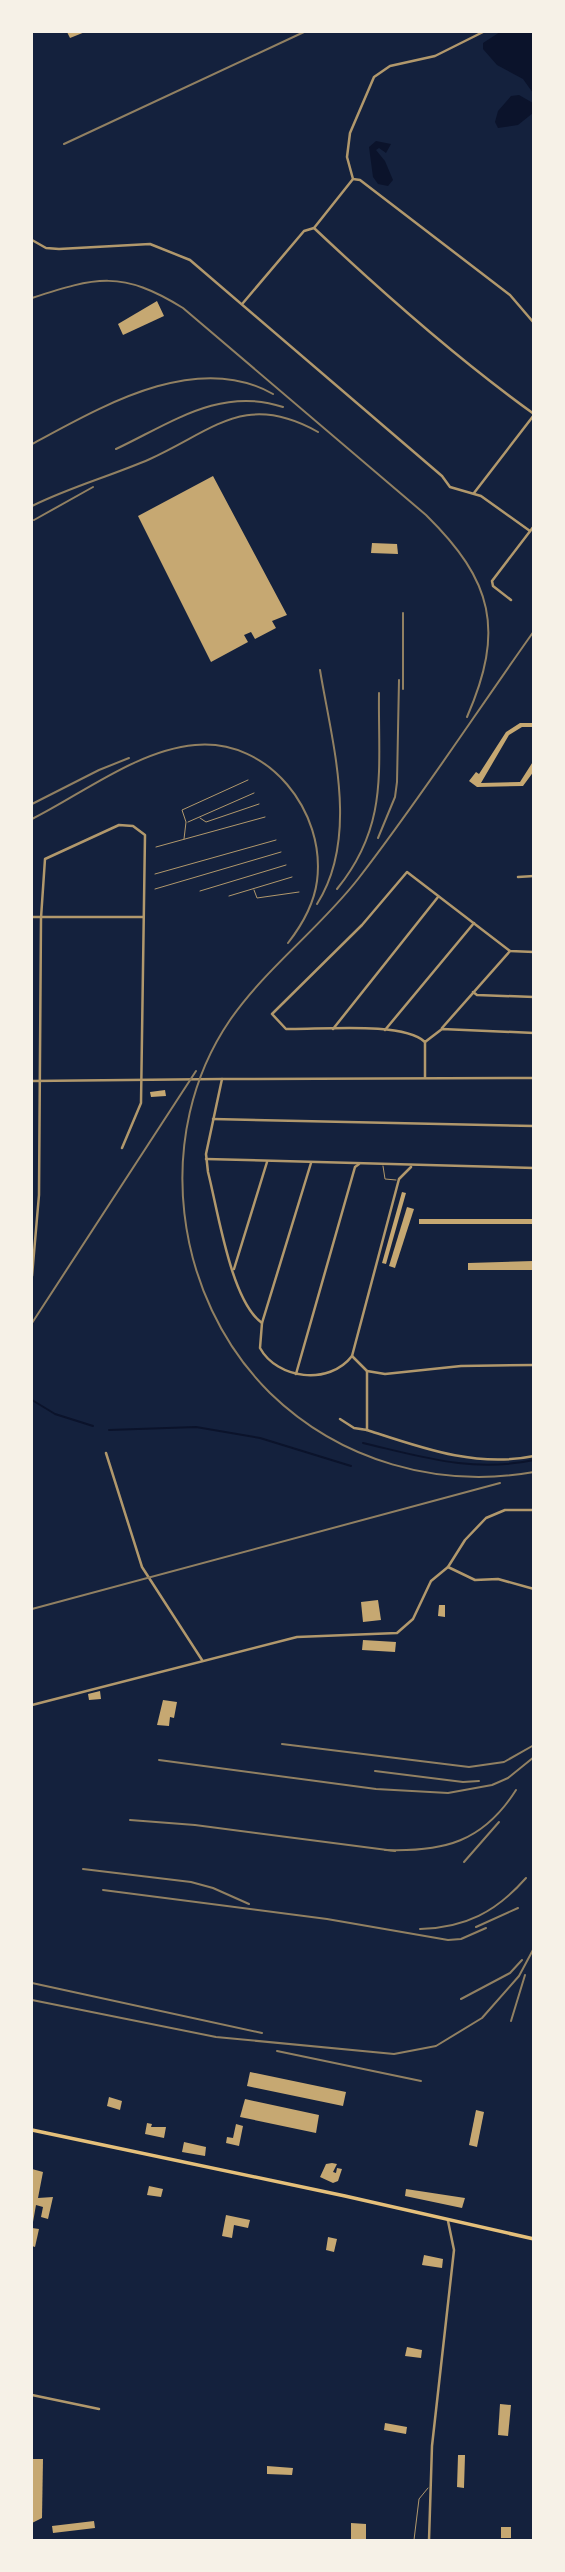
<svg xmlns="http://www.w3.org/2000/svg" width="565" height="2572" font-family="Ubuntu,sans-serif">
<style>
.water{fill:#0b132b}
.lines{fill:none;stroke-linecap:round;stroke-linejoin:round}
.stream{stroke:#0b132b;stroke-width:2}
.building{fill:#c6a872}
.service{stroke:#b1986c;stroke-width:1}
.minor{stroke:#b1986c;stroke-width:2.5}
.tertiary{stroke:#b1986c;stroke-width:2.5}
.primary{stroke:#e5c07b;stroke-width:3.5}
.rail{stroke:#918062;stroke-width:2}
</style>
<rect width="100%" height="100%" fill="#14213d"/>
<g class="water">
<polygon points="500,32 533,32 533,93 523,79 497,65 483,49 483,43"/>
<polygon points="519,95 533,103 533,113 518,125 498,128 495,122 498,111 511,96"/>
<polygon points="376,141 391,144 386,153 379,148 376,150 385,161 393,180 388,186 378,184 373,177 369,147"/>
</g>
<g class="lines">
<g class="stream">
<polyline points="32,1400 55,1414 93,1426"/>
<polyline points="109,1430 196,1427 260,1438 351,1466"/>
<path d="M363,1443C423,1457 472,1473 534,1460"/>
</g>
</g>
<g class="building">
<polygon points="67,32 85,32 70,38"/>
<polygon points="157,301 164,316 123,335 118,324"/>
<polygon points="213,476 287,615 272,621 276,628 255,639 251,632 244,635 248,642 211,662 138,516"/>
<polygon points="372,543 397,544 398,554 371,553"/>
<polygon points="520,723 534,723 534,727 522,727 509,735 481,783 520,782 534,760 534,771 523,786 477,787 469,781 476,772 479,774 506,732"/>
<polygon points="165,1090 166,1096 151,1097 150,1092"/>
<polygon points="402,1192 406,1193 386,1264 382,1263"/>
<polygon points="407,1207 414,1209 395,1268 389,1266"/>
<rect x="419" y="1219" width="115" height="5"/>
<polygon points="533,1261 533,1270 468,1270 468,1263"/>
<polygon points="378,1600 381,1620 363,1622 361,1602"/>
<polygon points="439,1605 445,1605 445,1617 438,1616"/>
<polygon points="363,1640 396,1642 395,1652 362,1650"/>
<polygon points="100,1691 101,1699 89,1700 88,1694"/>
<polygon points="163,1700 177,1702 174,1718 170,1717 169,1726 157,1725"/>
<polygon points="250,2072 346,2092 343,2106 247,2086"/>
<polygon points="109,2097 122,2101 120,2110 107,2106"/>
<polygon points="245,2099 319,2115 316,2133 240,2117"/>
<polygon points="476,2110 484,2112 477,2147 469,2145"/>
<polygon points="147,2123 152,2124 151,2127 166,2127 164,2138 145,2134"/>
<polygon points="236,2124 243,2126 239,2146 226,2143 227,2137 233,2138"/>
<polygon points="184,2142 206,2147 205,2156 182,2152"/>
<polygon points="332,2163 337,2164 333,2172 336,2173 337,2168 342,2169 338,2181 333,2183 320,2177 326,2164"/>
<polygon points="32,2169 43,2172 38,2198 53,2197 48,2219 41,2217 43,2207 36,2205 33,2222"/>
<polygon points="149,2186 163,2189 161,2197 147,2195"/>
<polygon points="406,2189 465,2198 462,2208 405,2196"/>
<polygon points="226,2215 250,2220 248,2228 234,2225 232,2238 222,2236"/>
<polygon points="32,2228 39,2229 35,2247 32,2246"/>
<polygon points="328,2237 337,2239 334,2252 326,2250"/>
<polygon points="424,2255 443,2259 442,2268 422,2265"/>
<polygon points="407,2347 422,2350 421,2358 405,2356"/>
<polygon points="500,2404 511,2405 508,2436 498,2435"/>
<polygon points="385,2423 407,2427 406,2434 384,2430"/>
<polygon points="458,2455 465,2455 464,2488 457,2487"/>
<polygon points="32,2459 43,2459 42,2518 32,2523"/>
<polygon points="267,2466 293,2468 292,2475 267,2474"/>
<polygon points="94,2521 95,2528 53,2533 52,2526"/>
<polygon points="351,2523 366,2524 366,2540 351,2540"/>
<rect x="501" y="2527" width="10" height="11"/>
</g>
<g class="lines">
<g class="service">
<polyline points="200,818 206,822 259,804"/>
<polyline points="188,822 254,793"/>
<polyline points="184,839 186,822 182,810 248,780"/>
<polyline points="156,847 265,817"/>
<polyline points="155,874 276,840"/>
<polyline points="155,889 281,852"/>
<polyline points="254,890 257,898 299,892"/>
<polyline points="200,891 286,865"/>
<polyline points="229,896 292,877"/>
<polyline points="383,1166 385,1179 396,1180"/>
<polyline points="414,2540 419,2499 428,2488"/>
</g>
<g class="minor">
<polyline points="483,32 435,56 390,66 374,77 350,133 347,157 353,179 360,180 510,295 534,323"/>
<path d="M314,228C384,294 456,358 534,414"/>
<polyline points="32,240 46,248 59,249 150,244 190,260 442,476 450,487 481,496 530,531"/>
<polyline points="243,303 304,231 314,228 353,179"/>
<polyline points="474,493 534,415"/>
<polyline points="511,600 493,586 492,581 534,526"/>
<polyline points="518,877 534,876"/>
<polyline points="32,917 143,917"/>
<path d="M534,952L510,951L407,872L362,925L272,1014L286,1029C317,1030 403,1021 425,1042L442,1029L534,1033"/>
<polyline points="473,992 477,995 534,997"/>
<polyline points="442,1028 510,951"/>
<polyline points="333,1029 438,897"/>
<polyline points="385,1030 474,923"/>
<polyline points="425,1077 425,1042"/>
<path d="M534,1078L222,1079L206,1154L208,1172C218,1211 231,1301 262,1323L260,1348C277,1379 329,1386 352,1356L367,1371L385,1374L461,1366L534,1365"/>
<polyline points="213,1119 534,1126"/>
<polyline points="206,1159 534,1168"/>
<polyline points="234,1269 267,1162"/>
<polyline points="32,1276 39,1195 41,918 45,859 119,825 133,826 145,835 141,1103 122,1148"/>
<polyline points="262,1323 311,1163"/>
<polyline points="352,1356 399,1179 411,1167"/>
<polyline points="296,1374 355,1167 359,1164"/>
<polyline points="340,1419 354,1428 367,1430 367,1371"/>
<path d="M367,1430C422,1448 476,1468 534,1456"/>
<polyline points="106,1453 142,1567 202,1660"/>
<polyline points="448,1567 475,1580 498,1579 534,1589"/>
<polyline points="32,1705 297,1637 397,1633 413,1619 431,1581 448,1567 465,1540 486,1518 505,1510 534,1510"/>
<polyline points="32,2395 99,2409"/>
<polyline points="429,2540 432,2446 454,2250 448,2221"/>
</g>
<polyline class="tertiary" points="32,1081 222,1079"/>
<polyline class="primary" points="32,2130 345,2196 534,2239"/>
<g class="rail">
<polyline points="64,144 304,32"/>
<path d="M32,298C96,277 122,270 183,308L426,515C493,581 505,630 467,717"/>
<path d="M32,444C101,407 196,350 273,394"/>
<path d="M116,449C171,423 221,386 283,407"/>
<path d="M32,506C70,487 111,476 150,459C214,430 245,391 318,432"/>
<polyline points="34,520 93,487"/>
<polyline points="403,613 403,689"/>
<path d="M534,631C475,714 420,799 358,879C319,929 266,968 230,1020C152,1134 173,1297 270,1393C340,1461 438,1489 534,1472"/>
<polyline points="32,804 99,770 129,758"/>
<path d="M32,819C82,794 138,750 195,745C269,738 326,812 317,881C314,904 302,925 288,943"/>
<polyline points="378,838 395,797 397,782 399,680"/>
<path d="M337,889C389,825 378,770 379,693"/>
<path d="M317,904C360,837 332,743 320,670"/>
<polyline points="32,1323 196,1071"/>
<polyline points="32,1609 500,1483"/>
<polyline points="282,1744 469,1767 504,1762 534,1745"/>
<polyline points="159,1760 376,1789 448,1793 492,1785 508,1778 534,1757"/>
<polyline points="375,1771 463,1782 479,1781"/>
<polyline points="130,1820 195,1825 395,1851"/>
<path d="M385,1850C444,1852 483,1842 516,1790"/>
<polyline points="464,1862 499,1822"/>
<polyline points="83,1869 191,1882 213,1888 249,1904"/>
<polyline points="103,1890 327,1919 448,1940 461,1939 486,1928"/>
<polyline points="476,1927 518,1908"/>
<path d="M420,1929C465,1928 496,1912 526,1878"/>
<polyline points="32,1983 262,2033"/>
<polyline points="461,1999 510,1973 522,1960"/>
<polyline points="32,2000 216,2037 394,2054 436,2046 482,2018 519,1976 534,1948"/>
<polyline points="511,2021 525,1975"/>
<polyline points="277,2051 421,2081"/>
</g>
</g>
<rect width="565" height="2572" fill="none" stroke="#f6f1e7" stroke-width="66"/>
</svg>
